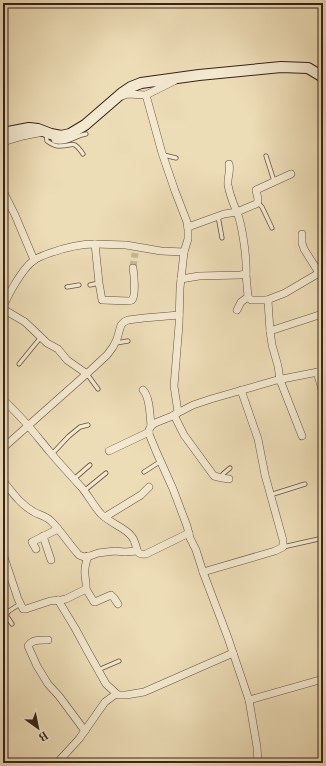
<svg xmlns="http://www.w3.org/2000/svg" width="326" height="766" font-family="'Libre Bodoni',serif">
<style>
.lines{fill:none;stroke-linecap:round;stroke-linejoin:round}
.street-tunnel{stroke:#c9b897;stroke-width:7;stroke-dasharray:7 3.5;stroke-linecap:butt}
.lane-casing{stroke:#655140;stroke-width:5}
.street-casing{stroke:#655140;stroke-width:8}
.secondary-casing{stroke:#382219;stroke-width:12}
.lane{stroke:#f3e9d0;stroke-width:3.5}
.street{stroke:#f3e9d0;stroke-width:7}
.secondary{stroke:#f3e9d0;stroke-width:10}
</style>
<rect width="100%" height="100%" fill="#edddb7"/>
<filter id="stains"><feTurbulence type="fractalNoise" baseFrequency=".005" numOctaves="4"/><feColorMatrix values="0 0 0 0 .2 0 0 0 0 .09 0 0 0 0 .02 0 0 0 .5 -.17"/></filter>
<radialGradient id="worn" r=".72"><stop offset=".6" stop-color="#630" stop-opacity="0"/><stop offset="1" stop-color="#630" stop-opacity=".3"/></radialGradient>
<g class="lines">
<polyline class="street-tunnel" points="133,268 135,253"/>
<defs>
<g id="lane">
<path d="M46,134L47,141C50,143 54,146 58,146C73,147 72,138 83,154"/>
<path d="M52,137L54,141C66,145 74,136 86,134"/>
<polyline points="164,155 176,158"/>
<polyline points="266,156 274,181"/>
<polyline points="258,203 262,207 272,228"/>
<polyline points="218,216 222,238"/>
<polyline points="90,285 99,283"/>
<polyline points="67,287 79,285"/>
<polyline points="116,343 128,341"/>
<polyline points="19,364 41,337"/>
<polyline points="87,374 98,389"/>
<polyline points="52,454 69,436 80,427 88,425"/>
<polyline points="144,472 161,461"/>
<polyline points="222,477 223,474 230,468"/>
<polyline points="74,479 90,465"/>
<polyline points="84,491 106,473"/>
<polyline points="270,495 305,484"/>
<polyline points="283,547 323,538"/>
<polyline points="12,624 6,615 9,611 20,604"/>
<polyline points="98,670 119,661"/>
</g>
<g id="street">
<polyline points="146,95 162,153 175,191 187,222 188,230 188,239 184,252 180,288 179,325 174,386 178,412"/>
<polyline points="122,96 127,94 146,95 174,81"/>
<polyline points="3,142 23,136 43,132"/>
<polyline points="3,189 5,195 15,215 34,260"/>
<path d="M188,227L224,214L237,212L256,204C260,201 257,195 256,191V190L291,174"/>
<polyline points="302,234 302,243 304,249 319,273"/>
<polyline points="95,244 126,245 161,251 184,252"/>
<polyline points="246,274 248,297 251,300 267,300 268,301 270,331 272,345 278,366 280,380 302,436"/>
<path d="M181,279L199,276L240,275L246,274C247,260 243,232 239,218C235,207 230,197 228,185C227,178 231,171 229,164"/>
<polyline points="267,300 285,293 319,273 323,277"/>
<path d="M3,307C8,295 22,269 33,261C38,257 44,255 50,253C64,248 79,244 95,244L99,283L102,300L129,301C130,301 131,300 132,300C136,296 134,274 133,268"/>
<polyline points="3,309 25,322 47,343 58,349 67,360 87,374"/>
<polyline points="237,310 241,302 248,297"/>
<polyline points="270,331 319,315"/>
<polyline points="317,372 323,393"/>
<path d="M143,390C150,397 150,416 151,426"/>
<path d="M3,400C21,415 35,434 50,452C61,465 72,477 83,489C89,497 94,506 101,514C108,521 118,525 126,531C130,534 134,539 135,543C138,551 136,555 146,554L189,533"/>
<polyline points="174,415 184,435 214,476 222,478 229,479"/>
<polyline points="3,448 92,369 107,355 113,347 117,339 121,325 124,322 128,320 144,318 179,315"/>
<polyline points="109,451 149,432"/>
<path d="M3,481C12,492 21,505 34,512C40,515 46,516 51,521C61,531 69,544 79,555L84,557L90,556L98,553L115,551L125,552L137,551"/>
<polyline points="105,517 141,495 149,487"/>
<polyline points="43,536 51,560"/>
<polyline points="36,549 32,542 58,529"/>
<path d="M3,554L18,599L23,609H26L50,601L61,600L66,599L86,589C87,583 84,576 85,569C85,565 87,560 88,556"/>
<polyline points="203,572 275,551 283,547 283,540 265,475 258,439 241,390"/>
<polyline points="86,589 94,602 95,602 111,595 114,598 118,604"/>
<polyline points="58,600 75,628 88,652 106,684 118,695 126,695 144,692 233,653"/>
<path d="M48,640C41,640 32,639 28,646L37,666L48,684L59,696L85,731"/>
<polyline points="249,700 323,679"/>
<polyline points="57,763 79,739 105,702 116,694"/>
<polyline points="258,763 257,747 249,700 228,638 203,572 196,550 190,538 187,526 173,489 156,451 149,434 149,430 151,426 155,423 170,417 193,405 211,399 277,380 323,371"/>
</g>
<polyline id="secondary" points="3,133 29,128 38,129 51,134 61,136 70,134 85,125 122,93 131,87 141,83 199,75 281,67 308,68 323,77"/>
</defs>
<use href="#lane" class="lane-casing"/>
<use href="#street" class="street-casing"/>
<use href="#secondary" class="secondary-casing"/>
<use href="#lane" class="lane"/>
<use href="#street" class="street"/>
<use href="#secondary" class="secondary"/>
</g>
<rect width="326" height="766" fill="none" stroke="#edddb7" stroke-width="16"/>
<rect x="4" y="4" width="318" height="758" fill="none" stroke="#382219" stroke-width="2"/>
<rect x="8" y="8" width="310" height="750" fill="none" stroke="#382219"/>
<g transform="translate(38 728) rotate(147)" stroke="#f3e9d0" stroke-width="3" paint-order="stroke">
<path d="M0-3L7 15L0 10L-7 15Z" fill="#382219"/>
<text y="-6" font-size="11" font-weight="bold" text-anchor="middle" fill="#382219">B</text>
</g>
<rect width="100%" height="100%" filter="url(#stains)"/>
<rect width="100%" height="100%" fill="url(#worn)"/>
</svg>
